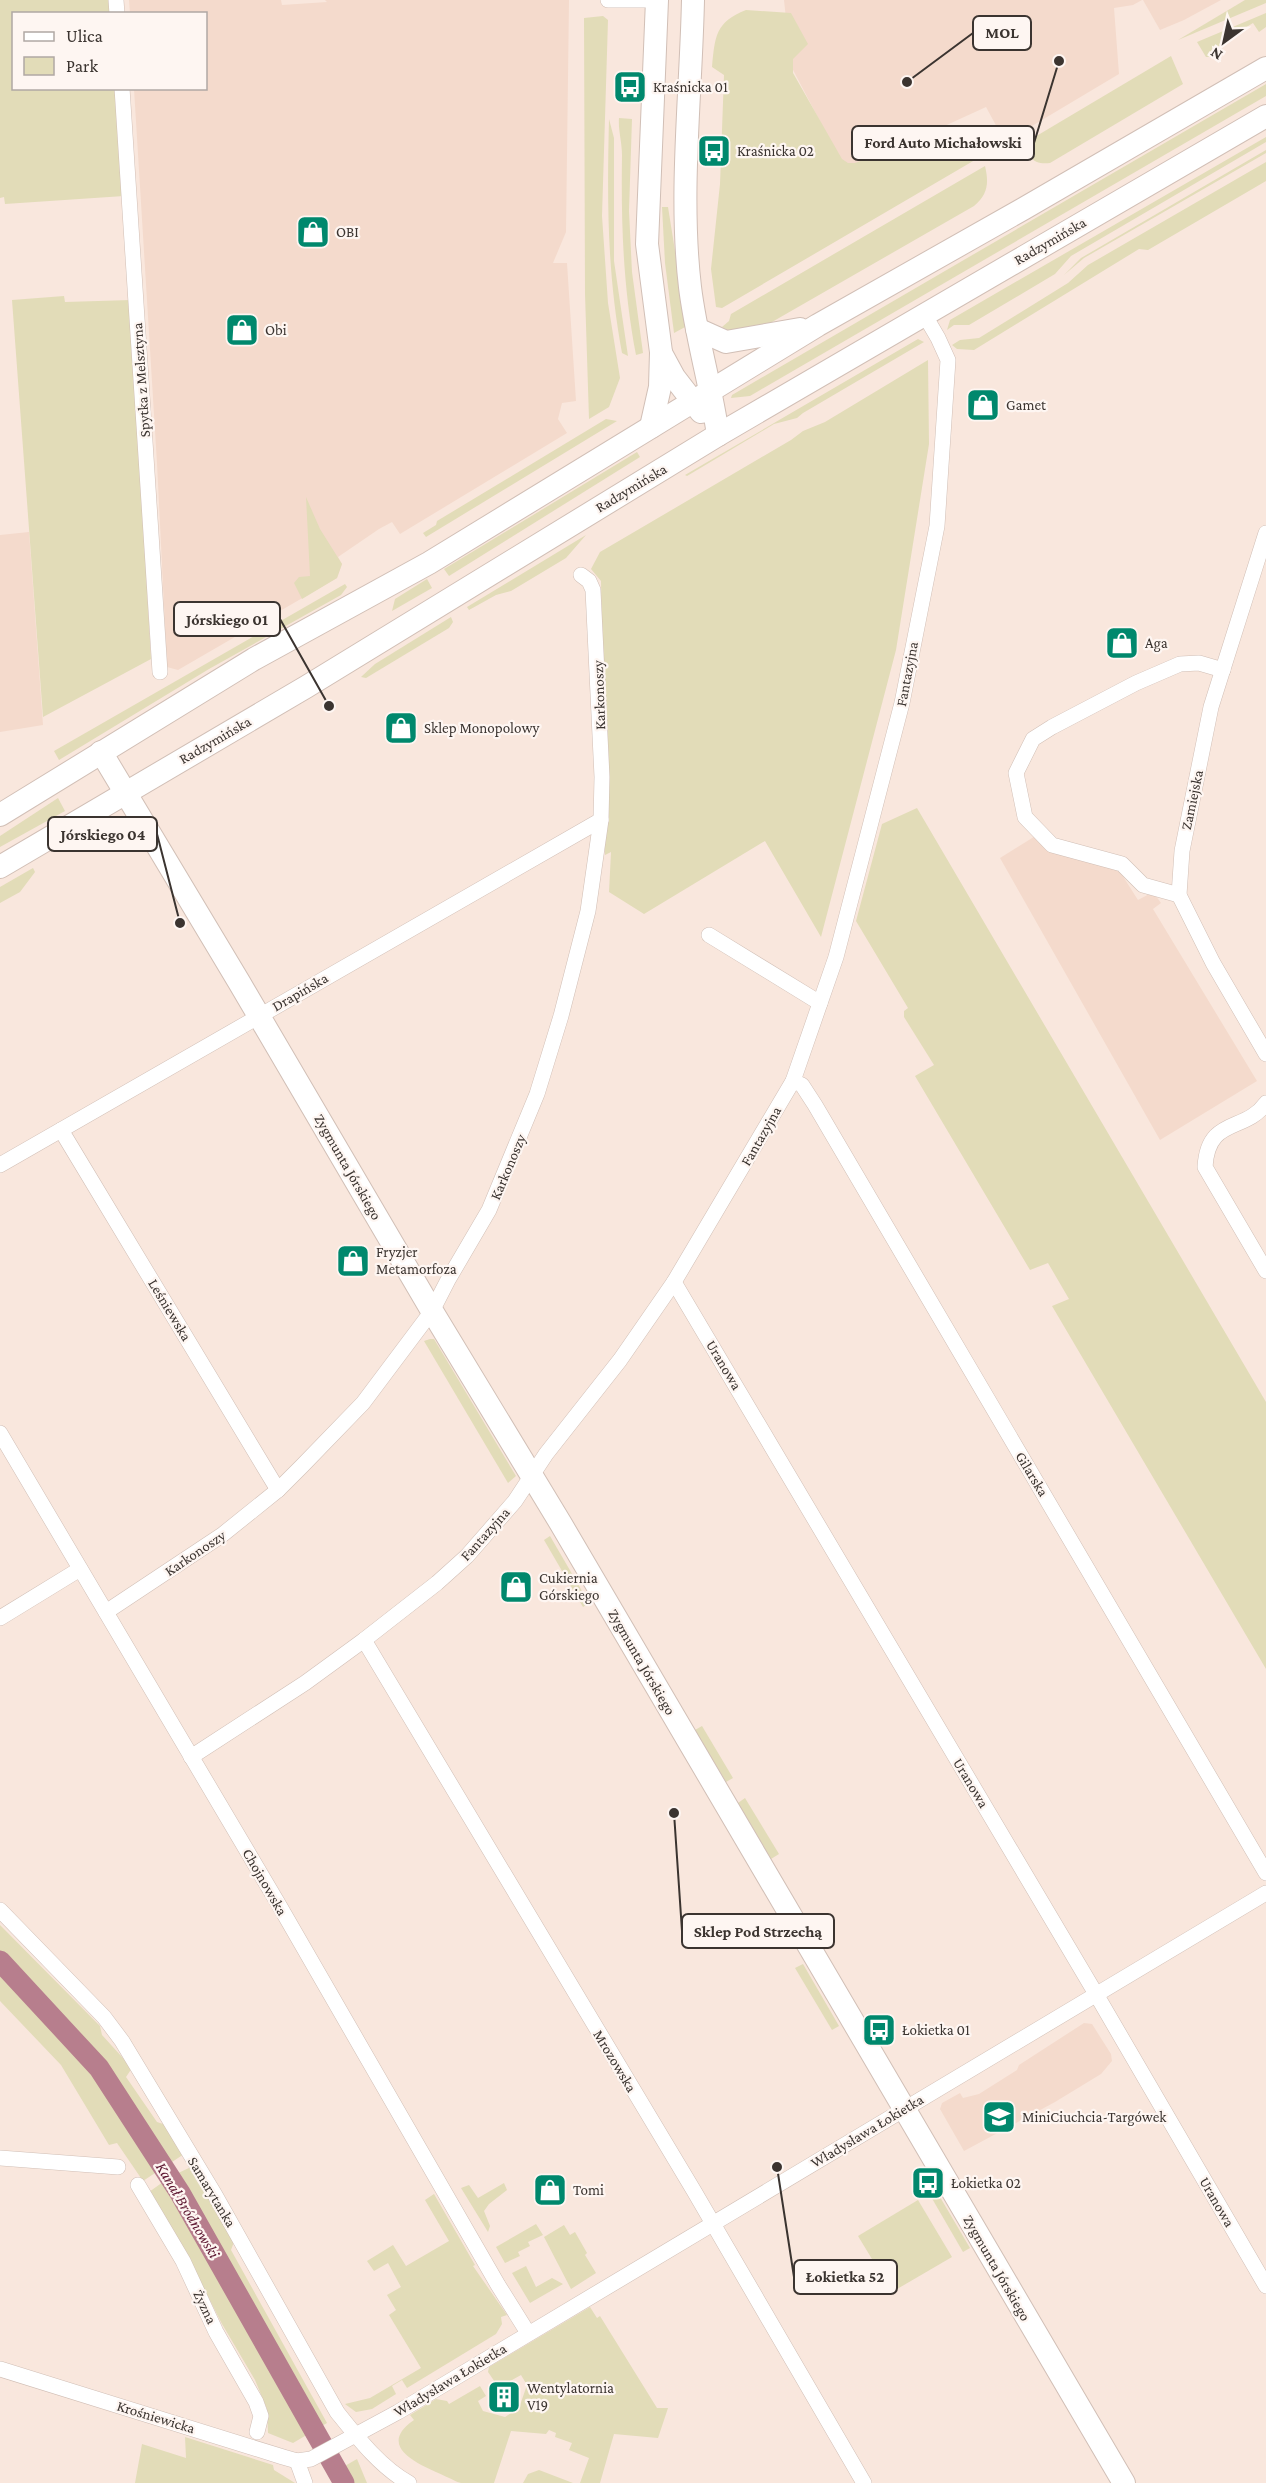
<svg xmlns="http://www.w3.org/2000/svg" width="1266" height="2483" font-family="'Crimson Pro',serif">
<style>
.built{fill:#f4dacc}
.green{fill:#e2dcb8}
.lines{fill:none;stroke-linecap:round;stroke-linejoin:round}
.canal{stroke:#b77e8d;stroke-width:21}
.street-casing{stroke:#d1bfb6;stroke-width:16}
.secondary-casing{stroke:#d1bfb6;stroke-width:24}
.street{stroke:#fff;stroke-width:15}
.secondary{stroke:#fff;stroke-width:22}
.labels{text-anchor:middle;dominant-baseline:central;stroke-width:4.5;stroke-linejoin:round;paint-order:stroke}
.poi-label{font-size:15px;fill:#3b3430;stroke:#fef6f2;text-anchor:start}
.street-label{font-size:15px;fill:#3b3430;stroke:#fef6f2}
.water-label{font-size:16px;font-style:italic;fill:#5d1731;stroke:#fef6f2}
.leader{fill:none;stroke:#3b3430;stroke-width:2}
.callout-dot{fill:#3b3430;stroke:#fef6f2;stroke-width:2}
.callout{fill:#fef6f2;stroke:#3b3430;stroke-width:2}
.callout-label{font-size:16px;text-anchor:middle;font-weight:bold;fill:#3b3430}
</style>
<rect width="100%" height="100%" fill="#f9e7dd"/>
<g class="built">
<polygon points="129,0 281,0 282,5 327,2 325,0 569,0 566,232 553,263 567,263 576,401 562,403 558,419 567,433 400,534 392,522 379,529 338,557 342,564 337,578 178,670 167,667 157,463 134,89 206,88 206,14 130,13"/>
<polygon points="784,0 1142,0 1133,5 1114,8 1119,74 1005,142 986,107 846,171 791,66"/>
<polygon points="1143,0 1221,0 1184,20 1160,30"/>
<polygon points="29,532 43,725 0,732 0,535"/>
<polygon points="1037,835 1117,867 1138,900 1153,892 1161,903 1153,909 1257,1081 1160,1140 1000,858"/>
<polygon points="1084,2023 1092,2024 1111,2054 1112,2061 1101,2074 1055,2102 964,2151 940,2109 942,2103 960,2093 963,2098 979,2094 1017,2070 1019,2065"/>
</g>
<g class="green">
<polygon points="0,0 111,0 111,13 14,14 14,88 117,89 124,196 5,204 4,197 0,198"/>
<polygon points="1245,0 1266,0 1266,3 1178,40"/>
<path d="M746,10L791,13L808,44L793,59V73L842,159L848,163H855C896,150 948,102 980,157L722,308L716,307L711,269L720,184L724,75L712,67C715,37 715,22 746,10Z"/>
<polygon points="1266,13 1266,27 1259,32 1253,23 1219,44 1223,50 1211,57 1206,57 1197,42"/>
<polygon points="603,16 608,20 602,216 608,303 620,378 609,407 589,419 585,294 584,18"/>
<path d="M1171,56L1183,84L1050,163C1042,164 1034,163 1030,156L1032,148L1028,141Z"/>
<polygon points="1266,84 1266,96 750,396 731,398 732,395"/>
<path d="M619,118L632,119L629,211L632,272L643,353L636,355C623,287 621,224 622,155C622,142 618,130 619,118Z"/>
<path d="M609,119L614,138V261L628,356L622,353C607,272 607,201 609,119Z"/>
<polygon points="1266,137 1266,142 1071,256 1055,274 969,325 954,325 947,330 950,320"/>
<polygon points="1266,150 1266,153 1084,258 1064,275 1081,258"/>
<polygon points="1266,162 1266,181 1148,250 1139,249 974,350 957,349 952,345 960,340 979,338 1068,283 1088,265"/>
<path d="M985,166C989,183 988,194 974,206L758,330L732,332L722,327L729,321L731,314Z"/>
<polygon points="662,207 668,207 687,326 674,333 665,263"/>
<polygon points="64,296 65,302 131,300 151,659 43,717 12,300"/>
<polygon points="918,339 924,342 803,413 797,418 774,424 687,476 685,475"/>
<polygon points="928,360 929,444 896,650 821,937 765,841 644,914 609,892 611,852 605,855 601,581 591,569 600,552 791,440 803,431 825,422"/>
<polygon points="606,419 617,421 426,537 423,533 436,525 437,521"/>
<polygon points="637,452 640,457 449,576 444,569"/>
<polygon points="306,497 320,529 342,564 337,578 302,599 294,583 299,577 310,576"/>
<polygon points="586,535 566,558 511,591 496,595 469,610 467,607"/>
<polygon points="427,579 432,588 392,611 395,599"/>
<polygon points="345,584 347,587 341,595 209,669 59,760 54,751"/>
<polygon points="451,617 453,622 449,628 366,678 361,677 375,664"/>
<polygon points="58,798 65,811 0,847 0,836"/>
<polygon points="917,808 1266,1402 1266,1669 1052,1306 1069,1299 1048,1263 1030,1270 915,1076 934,1065 904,1017 904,1011 908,1008 856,921 882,824"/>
<polygon points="33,868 35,872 20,892 0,903 0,887"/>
<polygon points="430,1339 434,1339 516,1476 508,1483 424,1341"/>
<polygon points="550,1536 589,1603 583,1607 544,1540"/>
<polygon points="702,1726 733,1778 726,1782 695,1730"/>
<polygon points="745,1798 779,1854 771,1859 738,1803"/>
<path d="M0,1925L100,2026L102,2035L132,2068L126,2077L157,2122L166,2125L184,2154L169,2164C123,2086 64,2016 0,1952Z"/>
<polygon points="803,1964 839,2026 832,2030 795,1968"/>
<polygon points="0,1971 81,2057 131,2127 158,2171 143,2181 117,2143 109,2145 61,2065 0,2001"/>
<polygon points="191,2167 234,2242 231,2250 327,2423 320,2427 292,2382 174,2175"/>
<polygon points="163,2182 282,2389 310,2433 293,2443 268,2433 267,2409 255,2380 222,2324 189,2259 149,2192"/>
<polygon points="504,2183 507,2190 489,2204 484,2211 490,2226 488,2232 461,2188 469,2185 478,2198"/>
<polygon points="937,2192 970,2248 963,2252 930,2195"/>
<polygon points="434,2194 475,2265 473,2266 507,2315 501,2317 502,2324 496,2334 407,2388 402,2380 392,2386 396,2394 372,2409 356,2412 345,2404 370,2398 421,2368 389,2315 396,2310 387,2295 401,2287 388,2263 374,2271 367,2261 393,2245 406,2266 449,2241 425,2200"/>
<polygon points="918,2200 952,2257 892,2292 858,2236"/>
<polygon points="536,2224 543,2235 528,2242 530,2246 518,2252 520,2256 505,2263 496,2247"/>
<polygon points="564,2225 570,2235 575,2232 587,2253 585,2255 596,2273 571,2289 544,2237"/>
<polygon points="526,2266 536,2287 552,2278 563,2284 530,2303 512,2273"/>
<path d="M590,2307L597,2318L600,2316L657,2408H668L658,2438L614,2434L600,2483H580L589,2458L569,2450L572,2443L555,2437L556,2433L549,2430L546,2434L511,2431L494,2483C484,2483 472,2483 461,2483C456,2482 452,2479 449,2478C427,2467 372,2449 414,2420L410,2415L436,2399L447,2401L449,2404L480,2386L486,2396L478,2401L483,2411L505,2417L519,2408L527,2385L521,2375L505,2384L503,2382L497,2385L488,2372L489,2367Z"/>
<polygon points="185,2437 273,2465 274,2470 295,2483 135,2483 142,2444 186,2458"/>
<polygon points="357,2459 367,2483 351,2483 343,2467"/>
<polygon points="539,2470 573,2483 523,2483 528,2474"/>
</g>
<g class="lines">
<polyline class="canal" points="0,1961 99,2068 180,2193 344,2483"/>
<defs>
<g id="street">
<polyline points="116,0 117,14"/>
<polyline points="608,0 651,0"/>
<polyline points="122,88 160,672"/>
<polyline points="1266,533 1211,707 1182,851 1179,895 1213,963 1266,1054"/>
<polyline points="1179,895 1143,885 1122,864 1052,845 1025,817 1016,773 1033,739 1052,727 1136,683 1180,664 1199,663 1223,670"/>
<polyline points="709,935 820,1003"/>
<polyline points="793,1081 802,1085 815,1105 1266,1873"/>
<path d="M1266,1103C1245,1133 1208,1116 1205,1167L1266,1271"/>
<polyline points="61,1130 278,1490"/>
<polyline points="0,1165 601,820"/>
<polyline points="674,1282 1096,1994 1266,2286"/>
<polyline points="0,1433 279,1905 498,2285 528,2333"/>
<polyline points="106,1612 222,1535 278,1490 302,1466 363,1403 432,1311 448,1280 489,1210 537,1094 561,1016 588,911 601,820 602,777 593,590 589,581 581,575"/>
<polyline points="0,1618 80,1569"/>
<polyline points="364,1640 694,2191 864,2483"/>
<polyline points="191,1757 305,1683 364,1640 437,1583 467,1556 515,1501 546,1454 620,1360 674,1282 793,1081 836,957 902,703 937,526 948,360 938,338 924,314"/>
<path d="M0,1910L104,2017L122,2041L215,2195L337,2412C357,2437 380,2467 409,2483"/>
<polyline points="0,2158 118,2167"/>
<polyline points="138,2185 183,2261 216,2332 256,2402 261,2416 257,2432"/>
<polyline points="0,2369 283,2457 297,2461 311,2459 398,2412 1266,1893"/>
<polyline points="297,2461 305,2483"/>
</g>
<g id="secondary">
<path d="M693,0C691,94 679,194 690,287C696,337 711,385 718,435"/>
<polyline points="697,329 726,342 800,329"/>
<polyline points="661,353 674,377 701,412"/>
<polyline points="651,427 660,387 661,352 647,244 657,0"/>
<polyline points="101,752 239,982 432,1311 561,1524 1124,2483"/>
<polyline points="0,815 254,659 429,563 818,325 1023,209 1266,68"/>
<polyline points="0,867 306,687 718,435 1266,116"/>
</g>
</defs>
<use href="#street" class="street-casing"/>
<use href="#secondary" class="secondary-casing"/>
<use href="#street" class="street"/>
<use href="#secondary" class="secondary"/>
</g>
<defs>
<symbol id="bus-square" viewBox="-11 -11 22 22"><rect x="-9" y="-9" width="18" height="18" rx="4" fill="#00886d" stroke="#fef6f2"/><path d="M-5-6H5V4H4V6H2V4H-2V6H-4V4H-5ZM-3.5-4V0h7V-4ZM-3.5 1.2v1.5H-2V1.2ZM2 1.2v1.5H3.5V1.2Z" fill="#fff"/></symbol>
<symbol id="shop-square" viewBox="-11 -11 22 22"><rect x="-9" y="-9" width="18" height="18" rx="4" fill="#00886d" stroke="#fef6f2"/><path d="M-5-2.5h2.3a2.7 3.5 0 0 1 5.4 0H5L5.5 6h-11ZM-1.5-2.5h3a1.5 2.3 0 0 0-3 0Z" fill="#fff"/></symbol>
<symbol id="school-square" viewBox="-11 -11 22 22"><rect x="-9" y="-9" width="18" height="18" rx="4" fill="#00886d" stroke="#fef6f2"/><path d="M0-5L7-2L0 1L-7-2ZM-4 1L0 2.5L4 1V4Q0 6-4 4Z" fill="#fff"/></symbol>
<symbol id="building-square" viewBox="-11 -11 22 22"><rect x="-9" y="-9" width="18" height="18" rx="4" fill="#00886d" stroke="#fef6f2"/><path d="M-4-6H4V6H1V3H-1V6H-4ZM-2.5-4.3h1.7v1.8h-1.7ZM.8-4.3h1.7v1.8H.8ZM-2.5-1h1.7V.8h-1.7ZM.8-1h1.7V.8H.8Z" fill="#fff"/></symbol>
</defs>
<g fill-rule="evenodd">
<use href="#bus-square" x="611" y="68" width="38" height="38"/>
<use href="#bus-square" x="695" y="132" width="38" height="38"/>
<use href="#shop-square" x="294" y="213" width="38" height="38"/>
<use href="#shop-square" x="223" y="311" width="38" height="38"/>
<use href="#shop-square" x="964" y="386" width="38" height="38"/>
<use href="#shop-square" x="1103" y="624" width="38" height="38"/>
<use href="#shop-square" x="382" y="709" width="38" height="38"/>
<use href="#shop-square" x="334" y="1242" width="38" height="38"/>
<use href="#shop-square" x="497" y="1568" width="38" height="38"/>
<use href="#bus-square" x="860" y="2011" width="38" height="38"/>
<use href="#school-square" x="980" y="2098" width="38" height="38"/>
<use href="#bus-square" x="909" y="2164" width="38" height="38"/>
<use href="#shop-square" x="531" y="2171" width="38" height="38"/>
<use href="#building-square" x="485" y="2378" width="38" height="38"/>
</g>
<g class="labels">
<g class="poi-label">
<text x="653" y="87">Kraśnicka 01</text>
<text x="737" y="151">Kraśnicka 02</text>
<text x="336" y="232">OBI</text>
<text x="265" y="330">Obi</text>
<text x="1006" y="405">Gamet</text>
<text x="1145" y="643">Aga</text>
<text x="424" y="728">Sklep Monopolowy</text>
<text x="376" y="1252">Fryzjer<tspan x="376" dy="17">Metamorfoza</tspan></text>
<text x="539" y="1578">Cukiernia<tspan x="539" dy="17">Górskiego</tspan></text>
<text x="902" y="2030">Łokietka 01</text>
<text x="1022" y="2117">MiniCiuchcia-Targówek</text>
<text x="951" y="2183">Łokietka 02</text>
<text x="573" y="2190">Tomi</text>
<text x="527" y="2388">Wentylatornia<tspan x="527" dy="17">V19</tspan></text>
</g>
<g class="street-label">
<text transform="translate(1050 241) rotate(-30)">Radzymińska</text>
<text transform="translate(141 380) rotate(-94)">Spytka z Melsztyna</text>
<text transform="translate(631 488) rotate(-31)">Radzymińska</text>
<text transform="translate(907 674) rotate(-79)">Fantazyjna</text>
<text transform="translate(599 695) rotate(-92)">Karkonoszy</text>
<text transform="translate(215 740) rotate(-30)">Radzymińska</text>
<text transform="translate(1192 800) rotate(-78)">Zamiejska</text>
<text transform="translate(300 992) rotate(-30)">Drapińska</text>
<text transform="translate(761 1136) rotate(-60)">Fantazyjna</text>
<text transform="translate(348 1167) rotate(60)">Zygmunta Jórskiego</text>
<text transform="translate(508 1167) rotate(-67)">Karkonoszy</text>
<text transform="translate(170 1310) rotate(59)">Leśniewska</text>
<text transform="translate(724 1365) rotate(59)">Uranowa</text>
<text transform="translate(1032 1474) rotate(59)">Gilarska</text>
<text transform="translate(485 1534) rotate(-48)">Fantazyjna</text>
<text transform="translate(195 1553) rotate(-34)">Karkonoszy</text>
<text transform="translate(642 1662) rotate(60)">Zygmunta Jórskiego</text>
<text transform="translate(971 1783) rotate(59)">Uranowa</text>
<text transform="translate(265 1882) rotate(60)">Chojnowska</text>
<text transform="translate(615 2061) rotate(59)">Mrozowska</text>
<text transform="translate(867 2131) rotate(-31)">Władysława Łokietka</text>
<text transform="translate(212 2192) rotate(59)">Samarytanka</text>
<text transform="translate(1217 2202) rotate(60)">Uranowa</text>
<text transform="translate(997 2268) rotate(60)">Zygmunta Jórskiego</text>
<text transform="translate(205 2307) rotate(64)">Żyzna</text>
<text transform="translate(450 2380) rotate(-31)">Władysława Łokietka</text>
<text transform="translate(156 2417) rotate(17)">Krośniewicka</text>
</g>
<g class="water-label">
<text transform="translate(188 2210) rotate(59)">Kanał Bródnowski</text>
</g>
</g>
<path class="leader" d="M907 82L973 33M1059 61L1034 143M329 706L280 619M180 923L157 834M674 1813L682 1931M777 2167L794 2277"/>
<g class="callout-dot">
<circle cx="907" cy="82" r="6"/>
<circle cx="1059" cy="61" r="6"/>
<circle cx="329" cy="706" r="6"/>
<circle cx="180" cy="923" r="6"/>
<circle cx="674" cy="1813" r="6"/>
<circle cx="777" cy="2167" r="6"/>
</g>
<g class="callout">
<rect x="973" y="16" width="58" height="34" rx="6"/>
<rect x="852" y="126" width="182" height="34" rx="6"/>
<rect x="174" y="602" width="106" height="34" rx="6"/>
<rect x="48" y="817" width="109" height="34" rx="6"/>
<rect x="682" y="1914" width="152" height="34" rx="6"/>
<rect x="794" y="2260" width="103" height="34" rx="6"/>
</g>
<g class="callout-label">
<text x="1002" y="38">MOL</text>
<text x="943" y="148">Ford Auto Michałowski</text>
<text x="227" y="625">Jórskiego 01</text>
<text x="103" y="840">Jórskiego 04</text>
<text x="758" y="1937">Sklep Pod Strzechą</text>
<text x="845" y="2282">Łokietka 52</text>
</g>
<rect x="12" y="12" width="195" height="78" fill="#fef6f2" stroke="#b0a8a4" stroke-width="1.5"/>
<rect x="24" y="32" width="30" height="9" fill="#ffffff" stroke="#b0a8a4" stroke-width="1.5"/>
<text x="66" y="42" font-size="18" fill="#3b3430">Ulica</text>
<rect x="24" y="57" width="30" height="18" fill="#e2dcb8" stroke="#b0a8a4" stroke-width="1.5"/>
<text x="66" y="72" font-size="18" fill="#3b3430">Park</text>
<g transform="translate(1224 42) rotate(213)" stroke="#fef6f2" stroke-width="4.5" paint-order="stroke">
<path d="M0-4.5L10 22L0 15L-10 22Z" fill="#3b3430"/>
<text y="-9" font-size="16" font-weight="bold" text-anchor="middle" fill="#3b3430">N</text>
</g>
</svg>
